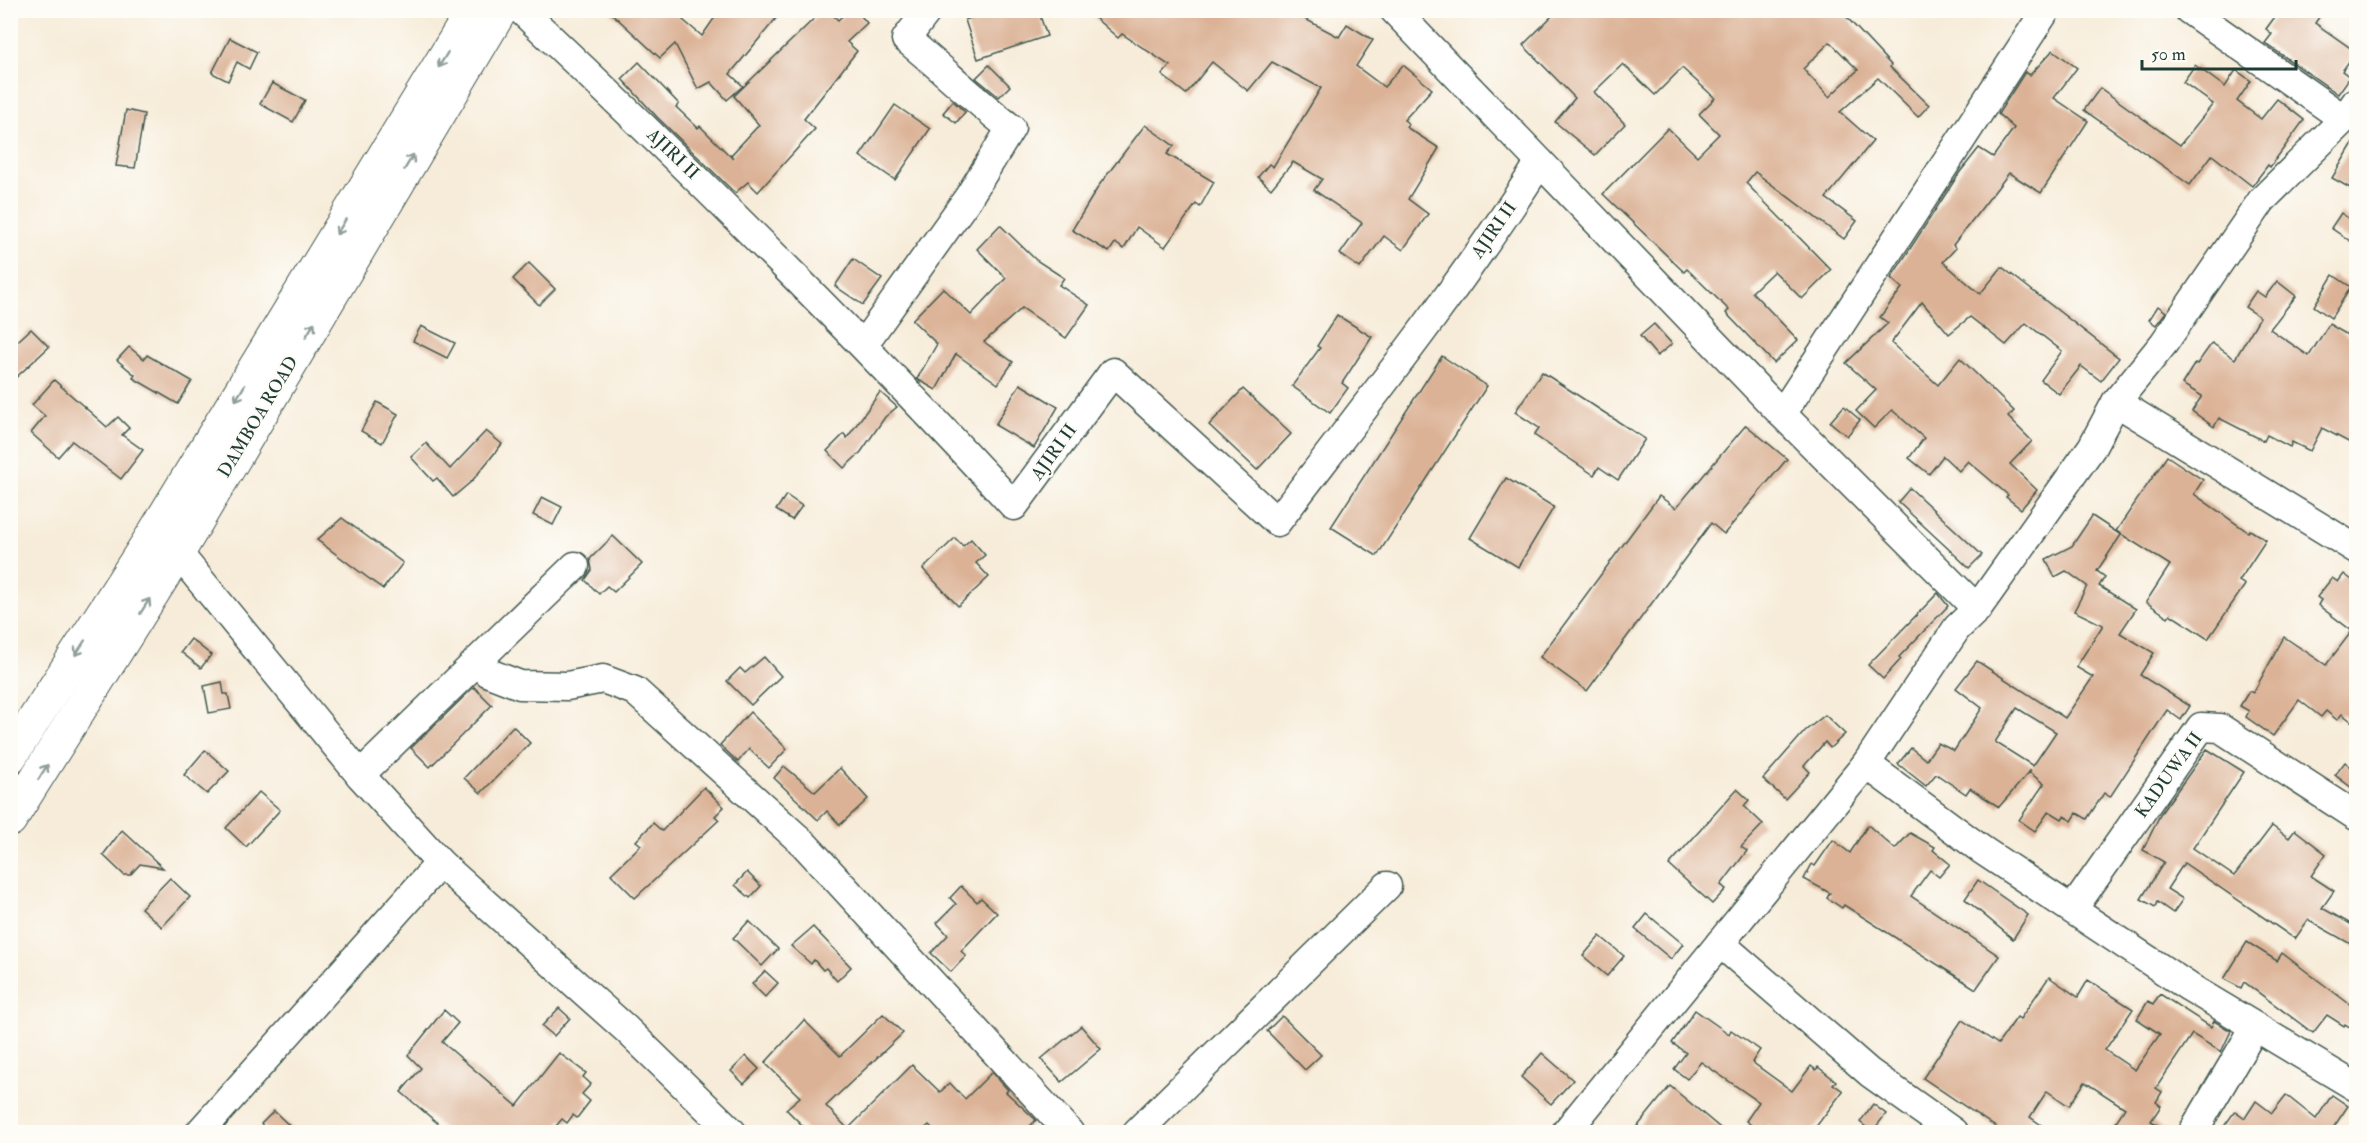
<svg xmlns="http://www.w3.org/2000/svg" width="2367" height="1143" font-family="'IM FELL Double Pica',serif">
<style>
.building{fill:#dbb296;fill-rule:evenodd}
.lines{fill:none;stroke-linecap:round;stroke-linejoin:round}
.minor-casing{stroke:#3f574d;stroke-width:31}
.major-casing{stroke:#3f574d;stroke-width:35}
.minor{stroke:#fff;stroke-width:28}
.major{stroke:#fff;stroke-width:33}
.oneway{stroke:#8f9e9a}
.labels{text-anchor:middle;dominant-baseline:central;stroke-width:4.5;stroke-linejoin:round;paint-order:stroke}
.street-label{font-size:18px;fill:#1f3d34;stroke:#fdfcf7}
</style>
<rect width="100%" height="100%" fill="#fdfcf7"/>
<filter id="ink" filterUnits="userSpaceOnUse"><feTurbulence type="fractalNoise" baseFrequency=".0167" numOctaves="2"/><feDisplacementMap in="SourceGraphic" scale="12" xChannelSelector="R" yChannelSelector="G"/><feConvolveMatrix kernelMatrix="1 2 1 2 8 2 1 2 1" color-interpolation-filters="sRGB"/></filter>
<filter id="wash" filterUnits="userSpaceOnUse"><feTurbulence type="fractalNoise" baseFrequency=".008" numOctaves="4" result="noise"/><feDisplacementMap in="SourceGraphic" scale="24" xChannelSelector="R" yChannelSelector="G"/><feGaussianBlur stdDeviation="1.35" result="paint"/><feColorMatrix in="noise" values="0 0 0 0 0 0 0 0 0 0 0 0 0 0 0 0 0 1.4 0 .05"/><feComposite in="paint" operator="in"/></filter>
<g filter="url(#wash)">
<rect width="100%" height="100%" fill="#f7ecd9"/>
<g id="blocks">
<g class="building">
<polygon points="608,10 671,10 702,36 720,10 783,10 730,74 743,86 727,100 711,82 698,89 675,44 660,58"/>
<polygon points="823,10 828,10 838,20 849,10 856,10 867,23 847,42 857,51 804,119 815,129 758,192 748,182 735,193 657,117 622,79 639,62 679,104 676,107 698,128 700,126 733,159 731,155 759,125 734,96"/>
<polygon points="991,10 1038,10 1047,36 978,59 965,20"/>
<polygon points="1086,10 1308,10 1303,18 1339,37 1347,24 1373,40 1356,66 1384,87 1403,65 1432,89 1404,120 1409,124 1406,127 1439,148 1408,199 1428,214 1403,250 1384,236 1360,268 1340,254 1362,223 1314,190 1322,179 1293,162 1271,189 1258,177 1269,164 1273,167 1321,88 1272,62 1248,91 1212,62 1186,94 1162,75 1170,66 1122,34 1118,38"/>
<path d="M1558,10H1840L1891,65L1890,67L1929,105L1918,117L1878,78L1840,112L1873,141L1826,198L1857,221L1844,239L1755,172L1746,183L1831,270L1802,299L1774,271L1752,292L1798,340L1774,363L1726,313L1729,310L1687,269L1684,272L1603,194L1668,128L1697,156L1719,134L1699,114L1715,98L1682,68L1655,95L1623,64L1594,92L1625,124L1595,155L1555,122L1575,98L1523,45ZM1830,42L1858,70L1829,97L1803,69Z"/>
<polygon points="2280,10 2324,10 2315,23 2356,52 2342,71 2350,77 2338,94 2265,43 2272,34 2266,29"/>
<polygon points="230,38 257,52 249,69 237,62 228,81 212,73"/>
<polygon points="2053,50 2077,68 2054,98 2088,121 2041,193 2009,173 1953,245 1956,248 1943,262 1980,294 2002,267 2119,358 2101,381 2081,366 2059,394 2041,380 2062,351 2026,323 2006,345 1970,317 1949,334 1922,302 1891,343 1938,385 1960,358 2014,411 2008,417 2032,441 2010,464 2037,490 2021,509 2006,497 2008,495 1968,461 1959,471 1943,456 1929,474 1909,458 1924,438 1892,410 1874,428 1856,411 1876,390 1846,363 1888,323 1880,317 1902,288 1891,278 1960,172 1979,148 1993,157 2014,128 1998,114 2025,72 2030,75"/>
<polygon points="989,65 1010,86 999,97 976,78"/>
<polygon points="2195,65 2225,87 2236,70 2251,81 2237,101 2261,119 2277,99 2304,120 2270,167 2268,165 2252,186 2212,155 2190,185 2084,110 2100,88 2180,145 2213,104 2183,82"/>
<polygon points="272,83 305,100 293,122 260,104"/>
<polygon points="953,101 965,112 956,123 943,113"/>
<polygon points="895,105 930,129 895,180 860,156"/>
<polygon points="126,110 144,114 135,168 116,166"/>
<polygon points="1145,125 1174,146 1167,154 1214,182 1200,207 1196,204 1165,247 1137,227 1124,249 1115,243 1109,252 1072,230 1100,184"/>
<polygon points="2356,138 2356,177 2350,188 2332,178"/>
<polygon points="2341,213 2356,224 2356,231 2350,241 2331,228"/>
<polygon points="1000,225 1036,260 1064,278 1059,285 1089,305 1066,338 1022,308 984,342 1013,362 998,384 956,354 936,390 917,379 937,344 912,320 943,288 971,315 1006,278 977,249"/>
<polygon points="853,259 882,279 863,305 835,286"/>
<polygon points="529,263 555,289 539,305 513,279"/>
<polygon points="2333,275 2351,287 2331,318 2314,306"/>
<polygon points="2277,281 2296,296 2270,329 2309,356 2329,324 2356,340 2356,446 2322,428 2310,451 2292,442 2290,447 2267,435 2264,441 2219,418 2214,427 2192,411 2202,396 2182,384 2195,363 2197,364 2212,343 2235,359 2260,317 2245,307 2256,291 2265,297"/>
<polygon points="2158,306 2166,312 2156,325 2149,320"/>
<polygon points="1337,315 1372,337 1342,383 1348,388 1330,413 1292,386 1320,348 1317,346"/>
<polygon points="1654,324 1672,344 1657,356 1640,336"/>
<polygon points="421,326 455,343 447,358 413,341"/>
<polygon points="31,329 49,347 10,383 10,348"/>
<polygon points="129,347 144,359 147,355 192,381 178,404 133,378 135,375 117,360"/>
<polygon points="1442,356 1487,386 1377,556 1331,527"/>
<polygon points="1542,372 1645,439 1618,480 1599,467 1594,475 1534,435 1539,428 1515,412"/>
<polygon points="54,380 107,427 118,417 129,428 122,435 143,450 121,479 72,441 58,457 31,433 45,416 32,405"/>
<polygon points="1020,384 1058,407 1034,448 995,425"/>
<polygon points="1243,389 1291,434 1257,470 1209,425"/>
<polygon points="880,392 897,407 885,417 861,452 844,468 827,451 844,434 847,438"/>
<polygon points="377,402 398,414 382,443 361,431"/>
<polygon points="1844,406 1860,420 1847,436 1830,422"/>
<polygon points="1746,425 1787,459 1724,534 1711,523 1587,691 1540,657 1659,496 1676,508"/>
<polygon points="486,431 502,444 472,481 453,497 437,478 433,481 411,457 426,443 450,469"/>
<polygon points="2167,456 2203,480 2194,494 2248,532 2250,530 2266,540 2239,581 2245,585 2208,639 2170,614 2168,617 2146,602 2170,565 2116,531"/>
<polygon points="1506,478 1554,507 1518,567 1470,538"/>
<polygon points="1910,488 1982,555 1969,568 1898,502"/>
<polygon points="786,495 802,506 792,520 776,510"/>
<polygon points="542,497 562,507 553,525 533,515"/>
<path d="M2092,516L2121,535L2097,571L2105,577L2099,586L2136,609L2120,633L2154,653L2140,675L2190,706L2181,720L2167,710L2110,797L2104,793L2087,819L2077,813L2072,821L2064,816L2062,819L2049,811L2035,831L2019,820L2044,784L2029,772L2031,770L1999,807L1970,788L1966,794L1936,774L1926,786L1898,764L1911,748L1926,760L1938,743L1954,751L1982,708L1956,688L1977,661L2065,718L2093,677L2076,667L2103,625L2074,611L2087,586L2066,571L2055,577L2046,559L2072,546ZM2017,708L2056,732L2033,766L1995,742Z"/>
<polygon points="342,518 403,563 383,589 317,540"/>
<polygon points="613,536 642,564 614,592 607,586 599,594 585,580 592,570 590,559"/>
<polygon points="955,538 963,546 971,539 985,555 976,563 989,577 958,606 923,569"/>
<polygon points="2344,574 2356,583 2356,725 2342,714 2337,720 2326,711 2321,717 2299,700 2273,736 2246,717 2249,711 2240,706 2249,691 2253,693 2284,637 2326,665 2352,631 2318,605 2321,600 2317,597 2332,578 2338,582"/>
<polygon points="1938,593 1948,606 1899,657 1901,659 1883,679 1868,665"/>
<polygon points="191,639 211,655 201,668 181,652"/>
<polygon points="764,657 781,676 751,705 727,681 740,668 745,673"/>
<polygon points="222,682 224,694 228,694 231,709 209,713 204,686"/>
<polygon points="474,687 492,705 430,767 411,748"/>
<polygon points="750,712 787,749 769,768 749,749 738,762 720,745"/>
<polygon points="1825,715 1845,734 1830,748 1825,742 1804,766 1810,772 1785,799 1763,779 1805,731"/>
<polygon points="513,726 530,743 481,793 464,778"/>
<polygon points="2207,749 2244,772 2193,848 2234,876 2272,826 2289,838 2295,830 2326,854 2311,876 2334,891 2322,908 2356,927 2356,947 2308,920 2295,939 2184,863 2167,889 2183,899 2173,913 2157,902 2155,907 2141,899 2164,862 2143,850 2161,813"/>
<polygon points="205,750 229,771 207,794 184,775"/>
<polygon points="2345,762 2356,771 2356,791 2335,775"/>
<polygon points="784,766 815,792 840,768 868,799 840,825 827,811 818,820 774,778"/>
<polygon points="704,787 724,807 715,816 719,820 635,898 611,874 641,845 636,841 653,823 662,831"/>
<polygon points="1737,789 1749,800 1744,806 1763,824 1741,847 1747,851 1721,885 1726,889 1712,904 1669,865"/>
<polygon points="259,792 280,810 246,847 226,828"/>
<polygon points="1868,825 1895,849 1910,833 1935,847 1933,850 1950,864 1939,877 1930,870 1911,896 1999,956 1976,989 1844,905 1842,908 1827,898 1830,893 1804,879 1812,864 1815,866 1833,840 1850,853"/>
<polygon points="122,830 163,868 140,864 130,875 124,875 103,855"/>
<polygon points="747,872 761,886 750,898 735,885"/>
<polygon points="170,878 190,897 162,927 141,908"/>
<polygon points="1978,880 2028,915 2013,939 1965,899"/>
<polygon points="961,886 977,902 981,898 997,913 961,951 966,956 951,972 931,953 948,935 937,923 956,904 950,898"/>
<polygon points="1647,914 1683,944 1671,959 1635,929"/>
<polygon points="749,921 778,949 762,966 733,938"/>
<polygon points="813,927 851,967 837,981 826,968 823,970 814,960 811,964 791,946"/>
<polygon points="1600,936 1624,956 1607,976 1583,956"/>
<polygon points="2247,942 2277,961 2282,953 2356,1009 2356,1031 2345,1024 2344,1026 2327,1015 2313,1033 2244,982 2241,988 2224,979"/>
<polygon points="765,971 778,983 765,997 752,984"/>
<polygon points="2049,977 2078,997 2088,980 2133,1009 2105,1050 2135,1070 2160,1034 2137,1019 2148,1001 2153,1004 2160,994 2211,1027 2214,1021 2231,1031 2221,1052 2192,1034 2156,1088 2162,1092 2156,1102 2161,1106 2151,1121 2169,1132 2109,1132 2125,1108 2085,1082 2069,1106 2047,1091 2030,1117 2051,1132 2003,1132 1923,1078 1962,1020 1998,1044 2017,1017 2020,1019"/>
<polygon points="559,1008 570,1018 554,1036 542,1026"/>
<polygon points="444,1010 458,1023 442,1042 517,1106 559,1053 586,1073 583,1077 591,1084 582,1094 590,1101 577,1118 573,1115 567,1123 562,1119 551,1132 448,1132 401,1092 421,1068 408,1055"/>
<polygon points="1695,1010 1729,1034 1731,1030 1760,1050 1752,1062 1792,1091 1811,1066 1816,1070 1818,1067 1836,1081 1833,1084 1843,1091 1812,1132 1779,1132 1770,1124 1761,1132 1746,1121 1759,1102 1701,1062 1687,1079 1674,1069 1686,1053 1672,1043"/>
<polygon points="883,1014 903,1033 826,1106 848,1129 912,1065 940,1092 950,1083 965,1099 992,1072 1008,1090 1006,1092 1036,1120 1024,1132 936,1132 929,1125 921,1132 809,1132 786,1109 800,1097 765,1063 804,1020 840,1056"/>
<polygon points="1282,1016 1321,1055 1305,1070 1267,1031"/>
<polygon points="1081,1026 1101,1049 1062,1082 1041,1059"/>
<polygon points="1542,1053 1573,1080 1551,1104 1521,1077"/>
<polygon points="746,1056 759,1069 744,1084 731,1071"/>
<polygon points="1670,1086 1725,1132 1633,1132"/>
<polygon points="2286,1095 2316,1119 2332,1095 2348,1106 2331,1131 2333,1132 2220,1132 2235,1111 2245,1118 2256,1101 2272,1113"/>
<polygon points="1873,1104 1886,1114 1872,1132 1860,1122"/>
<polygon points="274,1111 296,1132 269,1132 261,1124"/>
</g>
</g>
</g>
<g filter="url(#ink)">
<use href="#blocks" fill-opacity="0" stroke="#3f574d" stroke-width="1.5"/>
<g class="lines">
<defs>
<g id="minor">
<path d="M521,10C691,170 856,334 1014,506L1113,372L1277,522C1367,404 1460,287 1540,162"/>
<polyline points="1394,10 1782,414 1977,609"/>
<polyline points="2189,10 2344,119"/>
<path d="M863,345L968,198L1011,128C974,100 942,68 906,39L928,10"/>
<polyline points="2116,402 2356,549"/>
<polyline points="1782,414 2046,10"/>
<polyline points="158,542 178,553 360,775 440,863 626,1029 732,1132"/>
<polyline points="477,661 489,673 520,685 567,686 603,679 635,691 804,844 1069,1132"/>
<polyline points="1866,764 1982,850 2189,987 2356,1087"/>
<polyline points="360,775 575,566"/>
<polyline points="2073,909 2201,727 2220,728 2356,816"/>
<polyline points="1720,943 1870,1073 1953,1132"/>
<polyline points="200,1132 440,863"/>
<polyline points="1137,1132 1387,886"/>
<polyline points="1566,1132 1866,764 1957,628 1977,609 2092,447 2116,402 2164,343 2262,200 2344,119 2356,102"/>
<polyline points="2193,1132 2255,1027"/>
</g>
<g id="major">
<polyline points="10,757 151,538 473,10"/>
<polyline points="10,820 178,553 501,10"/>
</g>
</defs>
<use href="#minor" class="minor-casing"/>
<use href="#major" class="major-casing"/>
<use href="#minor" class="minor"/>
<use href="#major" class="major"/>
</g>
<defs><path id="oneway-shaft" d="M-6 0H5M1.5-3L5.5 0L1.5 3" fill="none" stroke-width="1.6" stroke-linecap="round" stroke-linejoin="round" transform="scale(1.5)"/></defs>
<g class="oneway">
<use href="#oneway-shaft" transform="translate(443 60) rotate(121)"/>
<use href="#oneway-shaft" transform="translate(409 162) rotate(-59)"/>
<use href="#oneway-shaft" transform="translate(341 227) rotate(121)"/>
<use href="#oneway-shaft" transform="translate(310 330) rotate(-59)"/>
<use href="#oneway-shaft" transform="translate(240 393) rotate(121)"/>
<use href="#oneway-shaft" transform="translate(145 606) rotate(-58)"/>
<use href="#oneway-shaft" transform="translate(80 648) rotate(123)"/>
<use href="#oneway-shaft" transform="translate(43 772) rotate(-58)"/>
</g>
</g>
<g class="labels">
<g class="street-label">
<text transform="translate(673 154) rotate(44)">AJIRI II</text>
<text transform="translate(1494 230) rotate(-55)">AJIRI II</text>
<text transform="translate(258 417) rotate(-59)">DAMBOA ROAD</text>
<text transform="translate(1054 452) rotate(-54)">AJIRI II</text>
<text transform="translate(2169 775) rotate(-54)">KADUWA II</text>
</g>
</g>
<rect width="2367" height="1143" fill="none" stroke="#fdfcf7" stroke-width="36"/>
<path d="M2142 60v9h154v-9" fill="none" stroke="#1f3d34" stroke-width="3"/>
<text x="2151" y="60" font-size="18" fill="#1f3d34" stroke="#fdfcf7" stroke-width="4.5" paint-order="stroke">50 m</text>
</svg>
